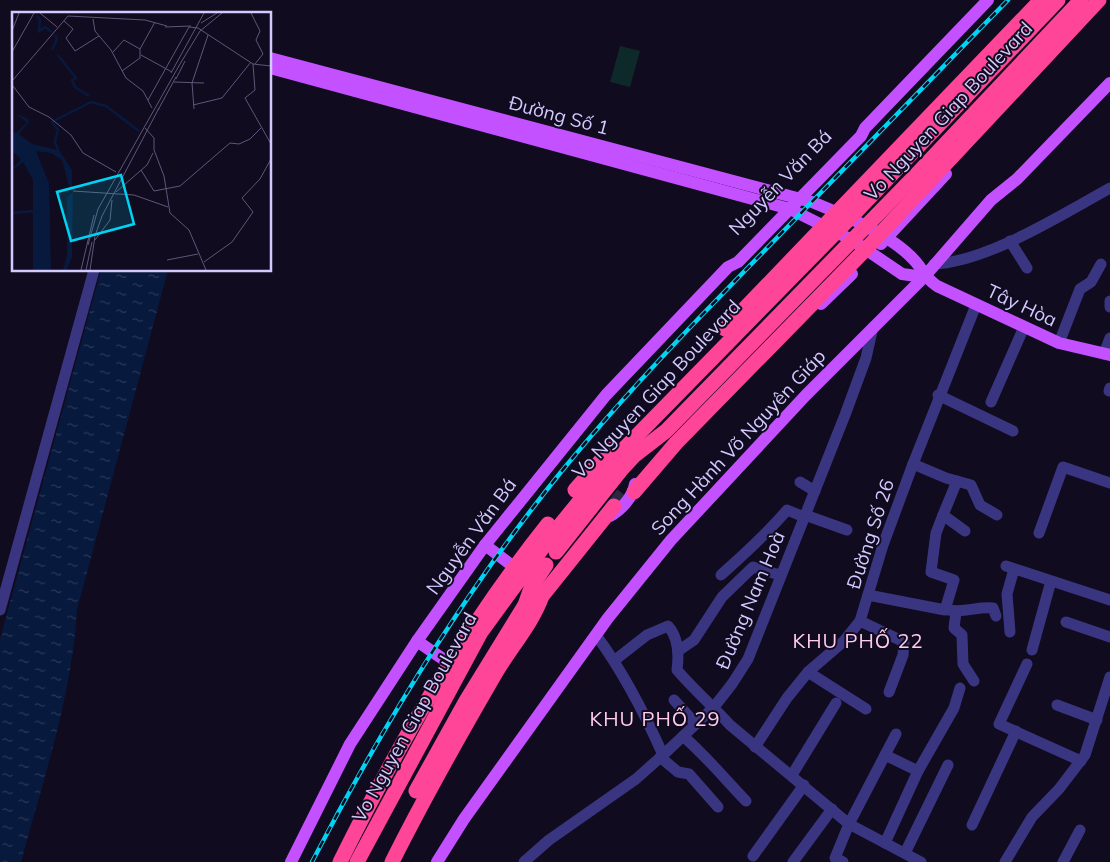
<svg xmlns="http://www.w3.org/2000/svg" width="1110" height="862" font-family="Mulish,sans-serif">
<style>
.park{fill:#0e2929}
.water{fill:url(#water-ripples)}
.lines{fill:none;stroke-linecap:round;stroke-linejoin:round}
.highway-tunnel{stroke:#2d2841;stroke-width:15;stroke-dasharray:15 8;stroke-linecap:butt}
.minor{stroke:#3a3580;stroke-width:11}
.major{stroke:#c451ff;stroke-width:12}
.highway{stroke:#ff4598;stroke-width:15}
.rail-casing{stroke:#00d4f5;stroke-width:4.5}
.rail{stroke:#100b1f;stroke-width:2.5;stroke-dasharray:8;stroke-linecap:butt}
.labels{text-anchor:middle;dominant-baseline:central;stroke-width:4;stroke-linejoin:round;paint-order:stroke}
.street-label{font-size:19px;fill:#d2caff;stroke:#100b1f}
.neighbourhood-label{font-size:20px;letter-spacing:1px;fill:#ffcceb;stroke:#100b1f}
.inset-river{fill:none;stroke:#07193d;stroke-width:2.5}
.inset-road{fill:none;stroke:#5e5779;stroke-width:1}
.view{fill:#00d4f5;fill-opacity:0.15;stroke:#00d4f5;stroke-width:2.5}
.inset-edge{fill:none;stroke:#d2caff;stroke-width:2.5}
</style>
<defs>
<pattern id="water-ripples" width="26" height="14" patternUnits="userSpaceOnUse" patternTransform="scale(1.25)"><rect width="26" height="14" fill="#07193d"/><path d="M2 4q2-2 4 0t4 0M15 11q2-2 4 0t4 0" fill="none" stroke="#2a395a"/></pattern>
</defs>
<rect width="100%" height="100%" fill="#100b1f"/>
<polygon class="park" points="620,46 640,51 630,87 610,82"/>
<path class="water" d="M101,270H168L77,610C72,696 43,780 21,862H0V639Z"/>
<g class="lines">
<polyline class="highway-tunnel" points="614,506 625,492"/>
<g class="minor">
<polyline points="1010,241 1027,268"/>
<path d="M934,264C987,262 1063,214 1110,188"/>
<polyline points="1110,301 1110,307"/>
<polyline points="1059,343 1080,289 1091,282 1101,264"/>
<polyline points="1104,354 1110,338"/>
<polyline points="1109,391 1110,388"/>
<polyline points="938,395 1013,431"/>
<polyline points="991,402 1024,327"/>
<polyline points="913,464 946,478 971,485 980,505 997,515"/>
<polyline points="800,482 815,491"/>
<polyline points="805,515 847,530"/>
<polyline points="943,515 957,481"/>
<polyline points="1039,533 1063,467 1110,483"/>
<polyline points="1006,566 1110,600"/>
<path d="M721,575C744,554 767,534 787,510L804,517"/>
<polyline points="868,595 945,610 954,580 931,572 936,533 943,515 965,531"/>
<polyline points="0,610 94,270"/>
<path d="M949,610C965,613 979,606 993,608L996,616"/>
<polyline points="956,612 954,628 962,635 963,664 974,681"/>
<polyline points="860,621 904,642 903,655 889,692"/>
<polyline points="1066,622 1110,637"/>
<polyline points="1010,632 1007,594 1014,569"/>
<path d="M596,635C624,673 644,712 663,755"/>
<polyline points="1032,650 1051,581"/>
<polyline points="678,651 694,640 722,597 753,567 780,575"/>
<path d="M615,660L647,635L668,626C679,638 679,655 677,670C694,690 713,706 730,725L849,824L921,862"/>
<polyline points="1027,664 999,724 1081,761"/>
<polyline points="808,672 866,709"/>
<polyline points="674,700 696,724"/>
<polyline points="1057,705 1097,720"/>
<path d="M683,736C706,756 725,779 746,801"/>
<polyline points="755,747 787,698 808,672 844,641 860,621 883,545 913,464 976,305"/>
<polyline points="885,755 918,771"/>
<polyline points="660,757 678,772 689,774 718,807"/>
<polyline points="792,775 836,703"/>
<polyline points="972,825 1016,731"/>
<polyline points="885,843 918,771 954,708 960,688"/>
<polyline points="905,853 948,765"/>
<polyline points="753,856 804,785"/>
<polyline points="524,862 549,840 636,779 663,755 714,707 732,684 748,659 845,415 866,358 873,327"/>
<polyline points="793,862 832,809"/>
<polyline points="843,862 835,858 849,824 896,734"/>
<polyline points="1005,862 1032,817 1059,789 1085,755 1110,677"/>
<polyline points="1063,862 1080,830"/>
</g>
<g class="major">
<path d="M270,58L812,202C844,215 892,235 915,261C925,272 922,275 937,286L1059,343L1110,355"/>
<polyline points="270,68 790,209 852,240 902,274 924,277"/>
<polyline points="881,244 946,174"/>
<polyline points="821,304 852,274"/>
<path d="M610,516C621,510 633,497 635,484"/>
<polyline points="485,545 514,567"/>
<polyline points="417,641 456,668"/>
<polyline points="291,862 350,744 417,641 485,545 606,395 728,267 738,262 861,136 865,128 988,0"/>
<polyline points="437,862 464,819 608,618 671,540 806,395 924,277 991,200 1017,179 1110,83"/>
</g>
<g class="highway">
<polyline points="725,329 1041,0"/>
<polyline points="575,490 611,449"/>
<polyline points="634,492 676,443 866,249 1099,0"/>
<polyline points="556,552 621,470 635,455 666,431 916,175 1081,0"/>
<polyline points="416,791 466,701 525,605 531,588 546,565"/>
<path d="M340,862C399,743 465,628 548,524"/>
<polyline points="357,862 481,632 552,535 614,459 850,218 1058,0"/>
<path d="M392,862C424,798 459,736 495,674C510,648 532,624 542,596L614,506"/>
</g>
<defs>
<path id="rail" d="M312,862C383,725 464,592 561,472C605,418 652,367 700,317L1008,0"/>
</defs>
<use href="#rail" class="rail-casing"/>
<use href="#rail" class="rail"/>
</g>
<g class="labels">
<g class="street-label">
<text transform="translate(948 111) rotate(-47)">Vo Nguyen Giap Boulevard</text>
<text transform="translate(559 115) rotate(15)">Đường Số 1</text>
<text transform="translate(780 182) rotate(-46)">Nguyễn Văn Bá</text>
<text transform="translate(1022 305) rotate(25)">Tây Hòa</text>
<text transform="translate(656 389) rotate(-47)">Vo Nguyen Giap Boulevard</text>
<text transform="translate(738 442) rotate(-47)">Song Hành Võ Nguyên Giáp</text>
<text transform="translate(870 534) rotate(-72)">Đường Số 26</text>
<text transform="translate(471 536) rotate(-54)">Nguyễn Văn Bá</text>
<text transform="translate(750 600) rotate(-67)">Đường Nam Hoà</text>
<text transform="translate(414 717) rotate(-61)">Vo Nguyen Giap Boulevard</text>
</g>
<g class="neighbourhood-label">
<text x="858" y="640">KHU PHỐ 22</text>
<text x="655" y="718">KHU PHỐ 29</text>
</g>
</g>
<g transform="translate(12 12)">
<rect width="259" height="259" fill="#100b1f"/>
<path d="M8,103L16,107L17,110L7,122L20,132L47,138L60,158V175H57L50,148L39,141L24,139L37,171L39,258H21V168L11,150L7,154L0,157L9,147L0,139V119L4,121L15,110L6,104L0,105ZM61,180L60,245L55,258H51L55,243V185Z" fill="#07193d"/>
<path class="inset-river" d="M25,4L28,8L27,19L33,15L40,20M40,38L45,27L43,23M46,43L64,66L60,68L63,75L77,84M46,138L43,130L46,118L40,110L79,90L94,94L127,119M0,201L22,199"/>
<path class="inset-road" d="M28,1L45,15M239,1L248,19L244,28L251,42L243,52M56,4L133,8L155,14M81,7L83,19L99,38L114,66L131,79L140,96M52,9L61,17L54,26L63,39L87,24M189,11L205,1M153,15L179,14M177,15L186,16L241,52L259,54M0,19L7,1M0,40L22,1M101,40L112,28L128,37M129,43L160,60M241,52L243,78L233,86L259,132M110,59L128,46V37L143,10M159,61L192,1M164,67L173,49M0,69L56,4M162,70L192,71M1,74L17,95L37,105L59,123L71,141L104,160M136,88L177,15M181,93L210,86L239,50M182,97L180,71L196,23M146,98L164,65M133,116L142,126V138L152,164L158,201L177,218L194,258M129,158L142,179L168,174L218,131L227,132L238,127L249,116M61,179L122,183L156,195M104,180L135,153L141,141M83,228L98,208L100,188M76,233L86,197L168,52L188,19L210,1M155,248L186,242M192,250L220,230L241,200L230,186L248,167L259,147M69,258L82,203M74,258L80,230M78,258L83,224L90,204L147,96"/>
<path class="view" d="M109,163L122,212L59,229L45,180Z"/>
<rect width="259" height="259" class="inset-edge"/>
</g>
</svg>
